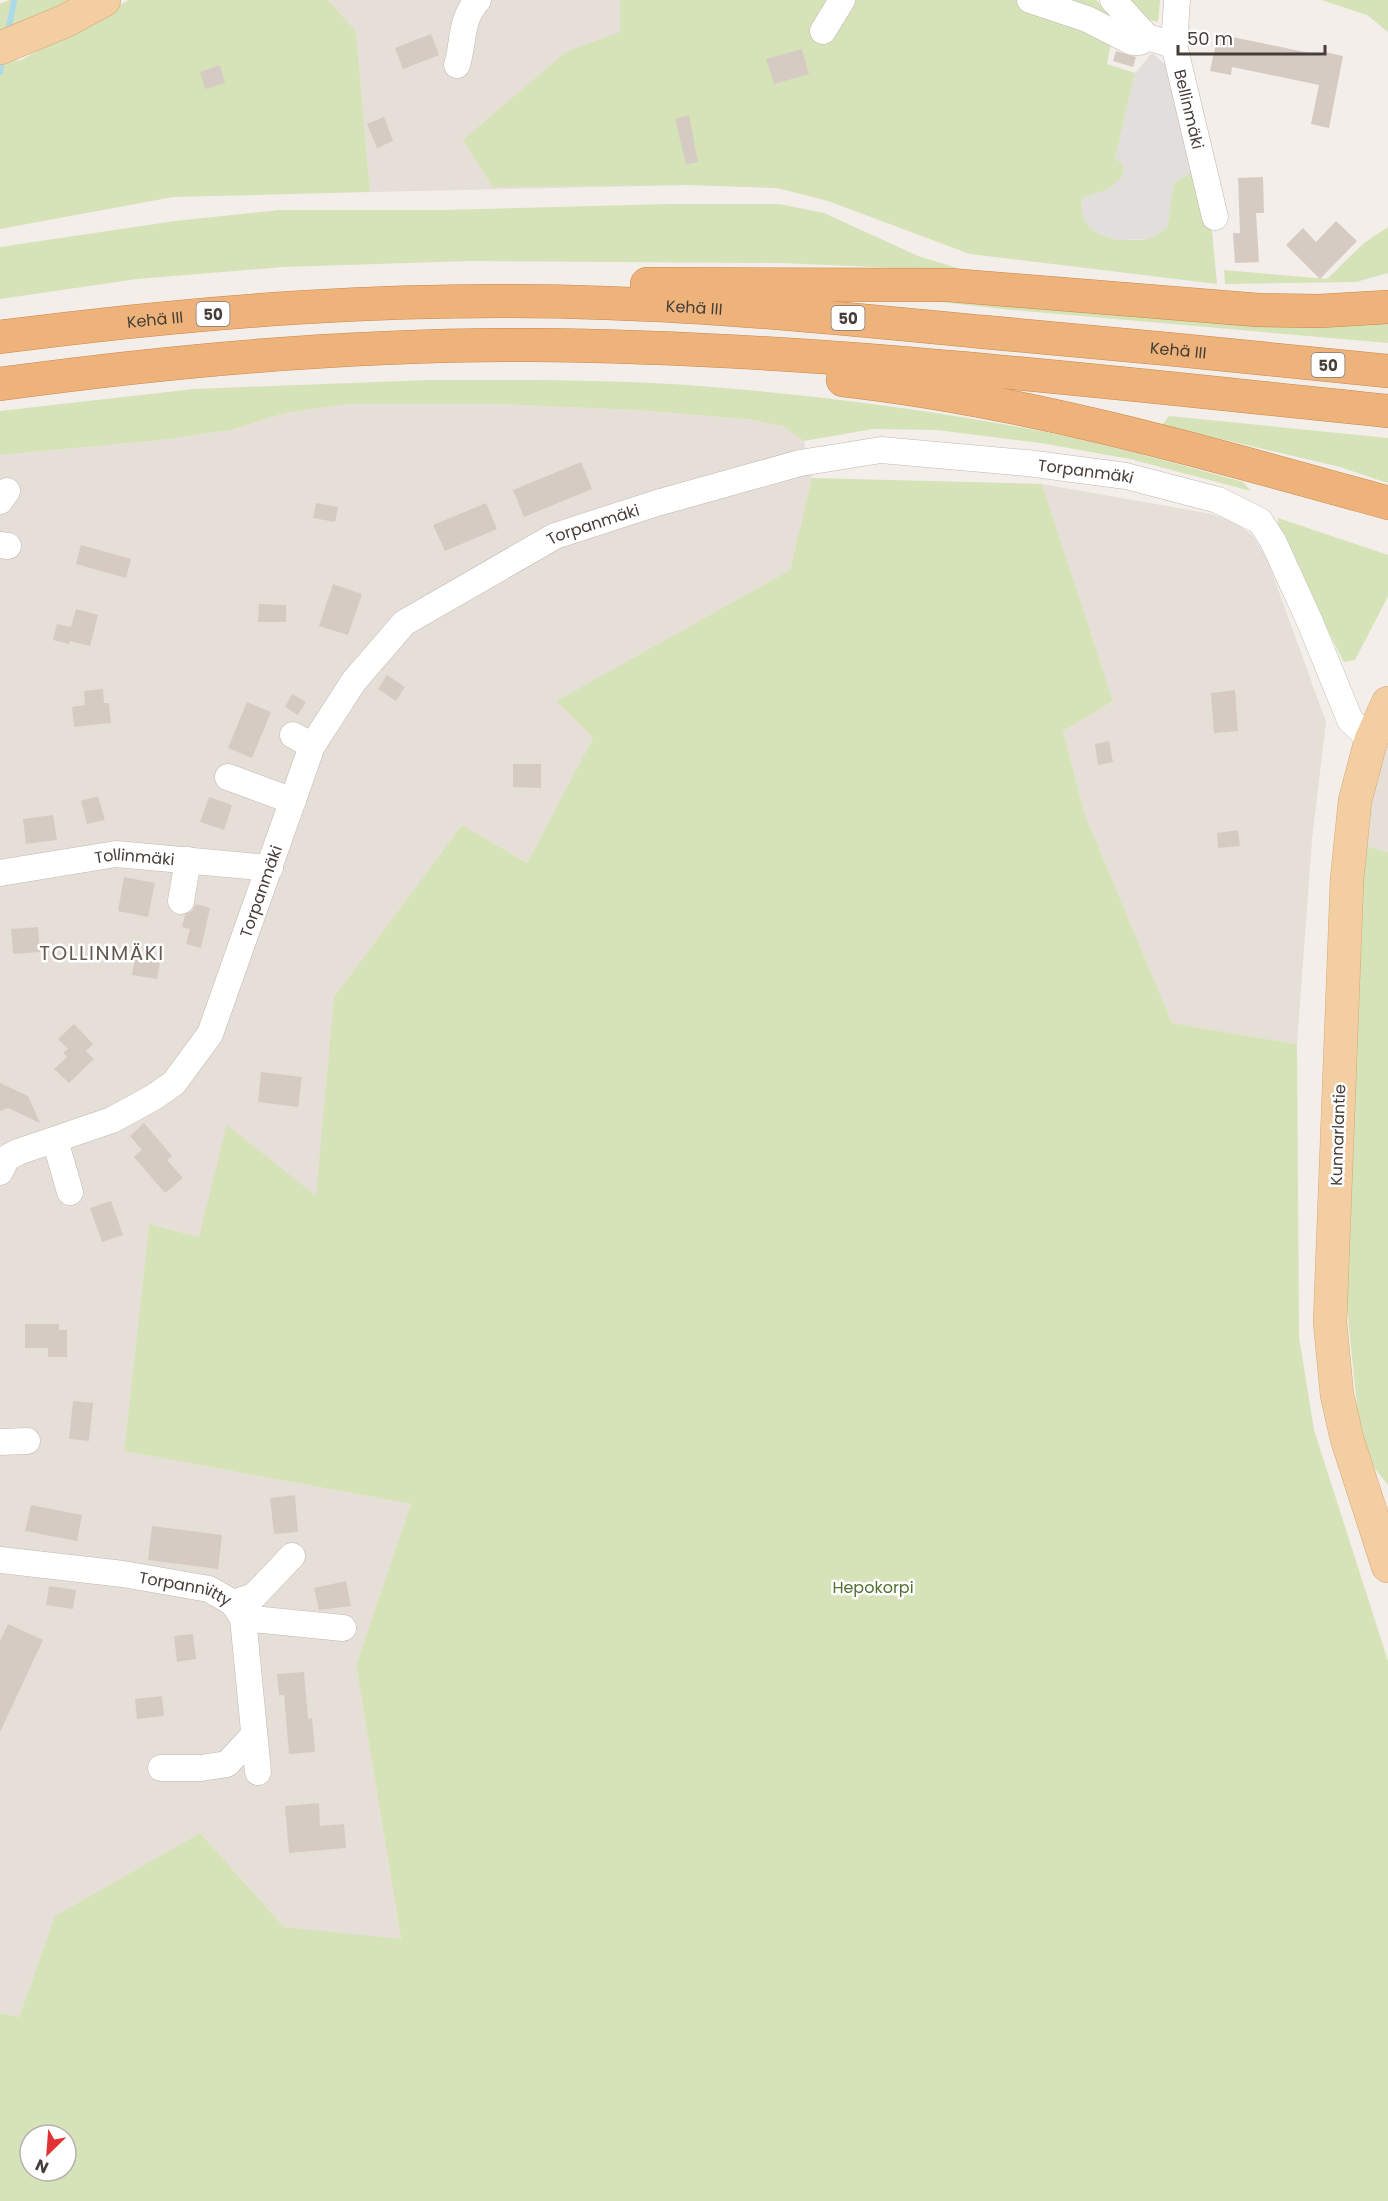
<svg xmlns="http://www.w3.org/2000/svg" width="1388" height="2201" font-family="Poppins,sans-serif">
<style>
.residential{fill:#e6dfd8}
.industrial{fill:#e2dedb}
.green{fill:#d6e2b7;fill-rule:evenodd}
.lines{fill:none;stroke-linecap:round;stroke-linejoin:round}
.stream{stroke:#addae8;stroke-width:6}
.building{fill:#d6cbc3}
.minor-casing{stroke:#c0b7b0;stroke-width:27}
.major-casing{stroke:#d6a874;stroke-width:34}
.highway-casing{stroke:#cc864a;stroke-width:34}
.minor{stroke:#fff;stroke-width:26}
.major{stroke:#f3cea2;stroke-width:33}
.highway{stroke:#edb37a;stroke-width:33}
.labels{text-anchor:middle;dominant-baseline:central;stroke-width:5;stroke-linejoin:round;paint-order:stroke}
.shield{fill:#fff;stroke:#7e7874;stroke-width:1.5}
.shield-label{font-size:15px;font-weight:bold;fill:#463e38}
.street-label{font-size:16px;fill:#463e38;stroke:#fff}
.park-label{font-size:16px;fill:#557132;stroke:#fff}
.quarter-label{font-size:20px;letter-spacing:1.5px;fill:#675a51;stroke:#fff}
</style>
<rect width="100%" height="100%" fill="#f3eee9"/>
<g class="residential">
<polygon points="328,0 653,0 777,188 689,185 370,192 356,31"/>
<polygon points="347,404 497,404 637,410 744,419 782,426 804,441 812,478 790,570 556,701 593,738 527,863 462,825 334,997 317,1197 199,1237 149,1224 124,1451 411,1504 356,1665 401,1940 284,1927 200,1833 55,1916 19,2017 0,2013 0,455 161,440 231,430 285,413"/>
<polygon points="1042,484 1212,514 1234,522 1252,535 1266,556 1326,722 1312,840 1297,1044 1172,1023 1085,815 1063,731 1113,701"/>
<polygon points="1388,739 1388,852 1361,845 1374,772"/>
</g>
<polygon class="industrial" points="1152,53 1166,65 1194,171 1174,183 1167,228 1149,239 1120,240 1101,237 1084,223 1081,207 1082,198 1110,187 1123,165 1115,158 1135,73"/>
<g class="green">
<polygon points="9,0 85,0 0,40 0,4"/>
<polygon points="129,0 328,0 356,31 370,192 173,197 0,229 0,63 21,60"/>
<path d="M620,0H1096L1115,22L1107,64L1135,73L1115,158L1123,165V175L1110,188L1082,198C1077,229 1103,241 1131,240C1137,240 1145,240 1150,238C1156,236 1162,231 1167,228L1174,183L1194,171L1212,232L1217,284L970,254L828,201L777,188L689,185L493,187L463,140L566,52L620,32Z"/>
<polygon points="1126,0 1160,0 1158,22 1139,17"/>
<polygon points="1321,0 1388,0 1388,32 1367,15"/>
<polygon points="670,204 779,204 824,213 918,256 967,271 782,263 470,261 283,267 137,279 0,299 0,247 175,221 279,210 443,210"/>
<polygon points="1388,227 1388,273 1356,282 1225,284 1224,270 1327,279 1364,243"/>
<polygon points="842,291 1388,318 1388,343 1012,310"/>
<path d="M428,380C518,380 609,379 700,386C816,395 932,410 1046,432C1112,445 1178,464 1243,482L1251,491L1130,459L1041,443L937,430L873,429L804,441L782,426L745,419L637,410L497,404H347L285,413L231,430L161,440L0,455V411L194,389Z"/>
<polygon points="1169,416 1388,438 1388,483 1340,467 1162,425"/>
<path d="M812,478L1042,484L1113,701L1063,731L1085,815L1172,1023L1297,1044L1299,1337L1314,1430L1388,1661V2201H0V2013L19,2017L55,1916L200,1833L284,1927L401,1939L356,1665L411,1504L124,1451L149,1224L199,1237L227,1125L316,1196L334,997L462,825L527,863L593,738L556,701L790,570ZM30,2135H66V2171H30Z"/>
<polygon points="1278,518 1388,555 1388,596 1355,660 1344,662 1279,536"/>
<polygon points="1361,845 1388,852 1388,1485 1369,1461 1360,1435 1344,1279"/>
</g>
<g class="lines">
<g class="stream">
<polyline points="9,26 14,2"/>
<polyline points="0,72 1,66"/>
</g>
</g>
<g class="building">
<polygon points="431,34 439,55 403,69 395,48"/>
<polygon points="1218,34 1324,56 1325,52 1343,56 1329,128 1311,124 1319,85 1232,67 1231,75 1210,71"/>
<polygon points="802,49 809,74 774,84 766,59"/>
<polygon points="1116,51 1136,57 1133,67 1113,61"/>
<polygon points="220,65 225,83 205,89 200,72"/>
<polygon points="689,115 698,162 686,164 675,119"/>
<polygon points="384,117 393,141 377,148 367,124"/>
<polygon points="1263,177 1264,213 1256,213 1259,262 1235,263 1233,233 1240,233 1238,178"/>
<polygon points="1336,221 1357,241 1320,279 1286,245 1303,228 1316,242"/>
<polygon points="581,462 592,489 524,517 513,490"/>
<polygon points="316,503 338,507 335,522 313,518"/>
<polygon points="486,503 497,529 445,551 433,525"/>
<polygon points="81,545 131,559 126,578 76,564"/>
<polygon points="333,584 362,594 348,635 319,626"/>
<polygon points="259,604 286,605 286,622 258,622"/>
<polygon points="76,609 98,615 90,646 70,641 69,644 53,640 57,624 71,627"/>
<polygon points="387,675 405,687 396,701 378,689"/>
<polygon points="103,689 104,703 109,703 111,723 74,727 72,707 85,705 84,691"/>
<polygon points="1235,690 1238,731 1214,733 1211,693"/>
<polygon points="292,694 306,702 298,715 285,707"/>
<polygon points="247,702 271,712 252,758 228,748"/>
<polygon points="1109,741 1113,762 1098,765 1095,744"/>
<polygon points="513,764 541,764 541,788 513,787"/>
<polygon points="98,796 105,820 87,824 81,801"/>
<polygon points="209,797 232,805 224,830 200,822"/>
<polygon points="53,815 57,840 26,844 23,819"/>
<polygon points="1238,830 1240,846 1218,848 1217,833"/>
<polygon points="124,877 155,883 148,917 118,911"/>
<polygon points="196,904 210,908 201,948 186,944 190,929 182,927 185,915 192,911"/>
<polygon points="38,927 40,952 13,954 11,929"/>
<polygon points="135,958 160,962 157,979 132,975"/>
<polygon points="74,1024 93,1044 86,1051 94,1059 69,1083 54,1069 67,1057 63,1053 68,1049 58,1039"/>
<polygon points="261,1072 302,1077 298,1107 258,1102"/>
<polygon points="0,1083 28,1096 40,1123 8,1108 0,1111"/>
<polygon points="144,1123 172,1156 167,1160 183,1178 165,1193 134,1157 142,1150 130,1136"/>
<polygon points="111,1201 123,1235 102,1242 90,1208"/>
<polygon points="25,1324 59,1324 59,1330 67,1330 67,1357 48,1357 48,1348 25,1348"/>
<polygon points="73,1401 93,1403 89,1441 69,1439"/>
<polygon points="295,1495 298,1532 274,1534 270,1498"/>
<polygon points="31,1505 82,1515 77,1541 25,1531"/>
<polygon points="152,1526 222,1535 218,1569 148,1560"/>
<polygon points="346,1581 351,1606 319,1610 314,1588"/>
<polygon points="49,1586 76,1590 73,1609 46,1605"/>
<polygon points="8,1624 43,1640 0,1732 0,1641"/>
<polygon points="193,1634 196,1659 177,1662 174,1636"/>
<polygon points="304,1672 308,1719 312,1718 315,1752 289,1754 284,1695 279,1695 277,1674"/>
<polygon points="162,1696 164,1716 137,1719 135,1699"/>
<polygon points="319,1803 320,1826 344,1824 346,1848 289,1853 285,1806"/>
</g>
<g class="lines">
<defs>
<g id="minor">
<polyline points="1030,0 1087,19 1132,42 1140,42 1147,37 1174,45"/>
<polyline points="1113,0 1147,37"/>
<path id="s1" d="M1177,0L1174,45L1215,217"/>
<polyline points="823,31 842,0"/>
<path d="M457,65C464,42 460,19 478,0"/>
<polyline points="0,501 7,491"/>
<polyline points="0,545 8,546"/>
<polyline points="293,735 312,746"/>
<polyline points="228,777 293,801"/>
<path id="s2" d="M0,873L116,854L270,868"/>
<polyline points="181,901 188,860"/>
<polyline points="55,1140 70,1192"/>
<path id="s3" d="M0,1172L7,1158L18,1152L112,1120L154,1097L174,1083L210,1034L312,746L354,681L404,623L555,536L657,503L800,463L881,450L1027,463L1126,476L1218,500L1260,521L1273,541L1310,622L1350,720L1371,740"/>
<polyline points="0,1442 27,1441"/>
<path id="s4" d="M0,1560L123,1574L209,1589L233,1603L243,1618L258,1772"/>
<polyline points="233,1603 254,1596 292,1556"/>
<polyline points="243,1618 343,1628"/>
<polyline points="161,1768 201,1768 227,1764 254,1735"/>
</g>
<g id="major">
<polyline points="0,48 65,21 104,0"/>
<polyline points="1388,703 1371,740 1355,801 1347,879 1330,1322 1337,1395 1347,1439 1388,1566"/>
</g>
<g id="highway">
<polyline points="647,284 949,285 1258,310 1319,311 1388,307"/>
<path id="s5" d="M0,337C201,311 404,295 607,303C733,307 858,320 984,332C1119,344 1253,357 1388,371"/>
<path d="M843,380C1029,401 1209,453 1388,503"/>
<path d="M0,384C176,360 353,344 530,345C817,347 1103,382 1388,411"/>
</g>
</defs>
<use href="#minor" class="minor-casing"/>
<use href="#major" class="major-casing"/>
<use href="#highway" class="highway-casing"/>
<use href="#minor" class="minor"/>
<use href="#major" class="major"/>
<use href="#highway" class="highway"/>
</g>
<g class="labels">
<g class="shield">
<rect x="196.5" y="302" width="33" height="24" rx="4.5"/>
<rect x="831.5" y="306" width="33" height="24" rx="4.5"/>
<rect x="1311.5" y="353" width="33" height="24" rx="4.5"/>
</g>
<g class="shield-label">
<text x="213" y="314">50</text>
<text x="848" y="318">50</text>
<text x="1328" y="365">50</text>
</g>
<g class="street-label">
<text stroke="none"><textPath href="#s1" startOffset="111">Bellinmäki</textPath></text>
<text stroke="none"><textPath href="#s5" startOffset="696">Kehä III</textPath></text>
<text stroke="none"><textPath href="#s5" startOffset="156">Kehä III</textPath></text>
<text stroke="none"><textPath href="#s5" startOffset="1182">Kehä III</textPath></text>
<text stroke="none"><textPath href="#s3" startOffset="1438">Torpanmäki</textPath></text>
<text stroke="none"><textPath href="#s3" startOffset="934">Torpanmäki</textPath></text>
<text stroke="none"><textPath href="#s2" startOffset="136">Tollinmäki</textPath></text>
<text stroke="none"><textPath href="#s3" startOffset="412">Torpanmäki</textPath></text>
<text transform="translate(1338 1135) rotate(-88)">Kunnarlantie</text>
<text stroke="none"><textPath href="#s4" startOffset="188">Torpanniitty</textPath></text>
</g>
<g class="park-label">
<text x="873" y="1587">Hepokorpi</text>
</g>
<g class="quarter-label">
<text x="102" y="953">TOLLINMÄKI</text>
</g>
</g>
<g transform="translate(48 2153) rotate(205)"><circle r="28" fill="#ffffff" stroke="#b5b2af" stroke-width="1.5"/>
<path d="M0-4.5L10 22L0 15L-10 22Z" fill="#e13236"/>
<text y="-9" font-size="16" font-weight="bold" text-anchor="middle" fill="#463e38">N</text>
</g>
<path d="M1178 45v9h147v-9" fill="none" stroke="#463e38" stroke-width="3"/>
<text x="1187" y="45" font-size="18" fill="#463e38" stroke="#ffffff" stroke-width="4.5" paint-order="stroke">50 m</text>
</svg>
